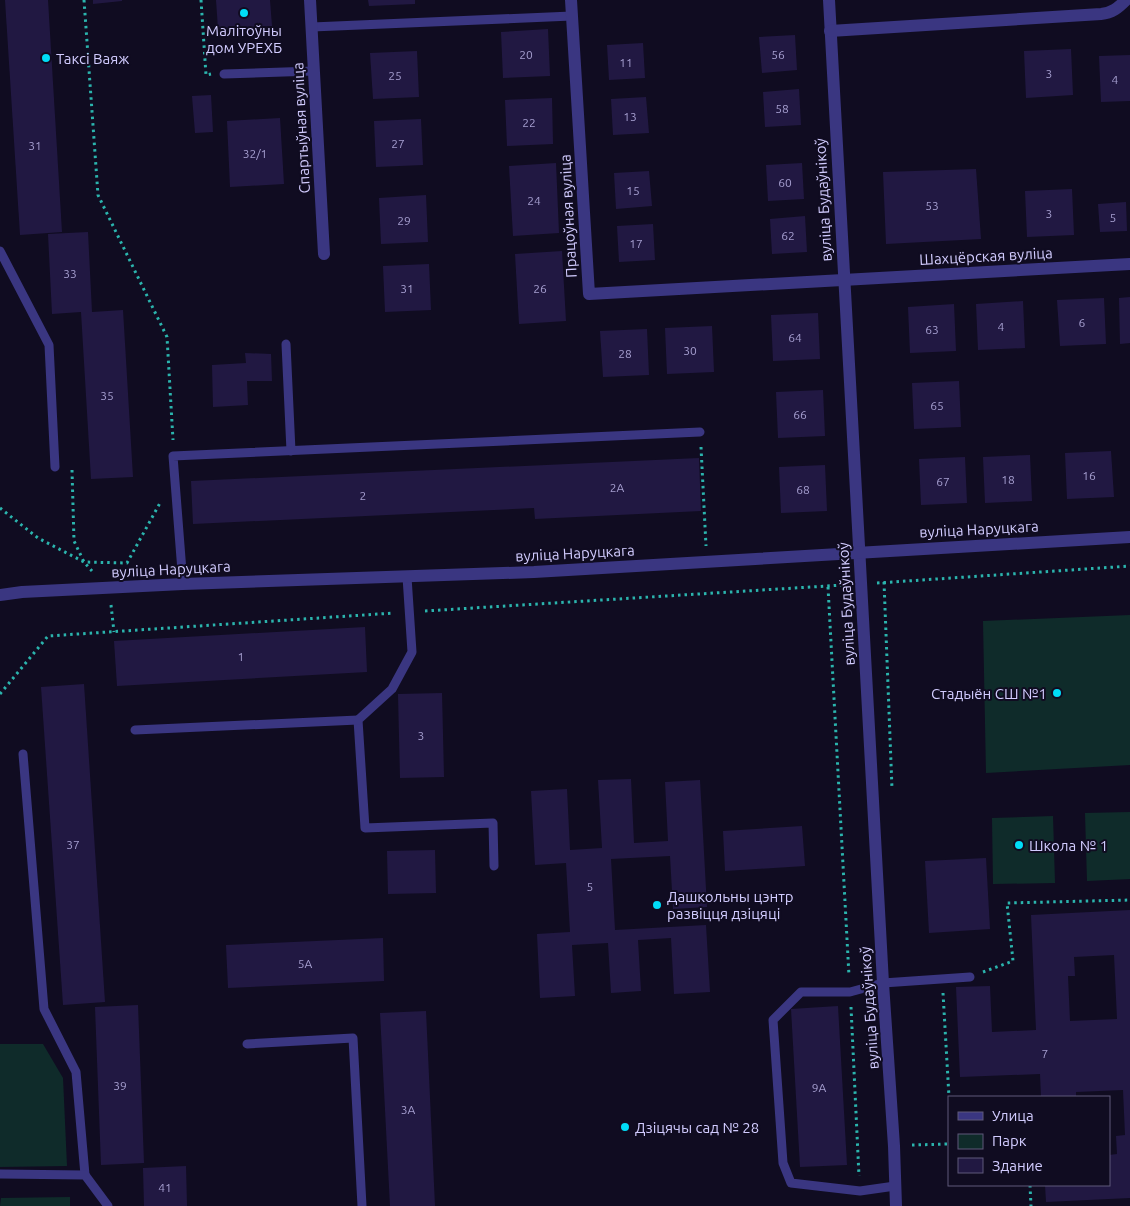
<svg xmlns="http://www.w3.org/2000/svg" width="1130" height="1206" font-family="Ubuntu,sans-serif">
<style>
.green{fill:#0f2b2a}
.building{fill:#211842;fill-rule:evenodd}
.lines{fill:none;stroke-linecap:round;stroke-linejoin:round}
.path{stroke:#2bb4ad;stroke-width:3;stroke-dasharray:2.5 4;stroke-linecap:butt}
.service{stroke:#3a3681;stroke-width:9}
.minor{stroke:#3a3681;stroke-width:12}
.tertiary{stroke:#3a3681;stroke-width:12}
.poi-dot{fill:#00ddf7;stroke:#100c21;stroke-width:2}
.labels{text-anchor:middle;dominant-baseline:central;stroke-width:4;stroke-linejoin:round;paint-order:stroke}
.number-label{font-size:12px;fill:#a69fd0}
.poi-label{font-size:15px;fill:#d2ccff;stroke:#100c21;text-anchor:start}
.street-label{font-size:15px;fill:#d2ccff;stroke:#100c21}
</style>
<rect width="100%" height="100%" fill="#100c21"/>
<g class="green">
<polygon points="1130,615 1130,765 986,773 983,621"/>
<polygon points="1130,812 1130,879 1087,881 1085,813"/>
<polygon points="1053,816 1055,883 993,884 992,818"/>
<polygon points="0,1044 43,1044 63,1078 67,1166 0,1167"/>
<polygon points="70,1197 70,1206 0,1206 1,1198"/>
</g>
<g class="building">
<polygon points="5,0 48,0 62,232 20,235"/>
<polygon points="93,0 122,0 122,1 93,4"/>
<polygon points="216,0 270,0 272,26 218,29"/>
<polygon points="368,0 415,0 415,4 369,6"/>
<polygon points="548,29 550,76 503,78 501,32"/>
<polygon points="795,35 797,70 762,73 759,37"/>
<polygon points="643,43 645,78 609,80 607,45"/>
<polygon points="1071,49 1073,95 1026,98 1024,51"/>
<polygon points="417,51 419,97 373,99 370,53"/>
<polygon points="1130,55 1130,101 1101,102 1099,56"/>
<polygon points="799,89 801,125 765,127 763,92"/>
<polygon points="211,95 213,132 195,133 192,96"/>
<polygon points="646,97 649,133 613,135 611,99"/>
<polygon points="552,98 553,144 507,146 505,100"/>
<polygon points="280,118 284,184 230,187 227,121"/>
<polygon points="421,119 423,165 376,167 374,121"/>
<polygon points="556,163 559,233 513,236 509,166"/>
<polygon points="802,163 804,199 768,201 766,165"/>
<polygon points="976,169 981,239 886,244 883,172"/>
<polygon points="649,171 652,206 616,209 614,173"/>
<polygon points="1072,189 1074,235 1027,237 1025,191"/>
<polygon points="426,195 428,242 381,244 379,198"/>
<polygon points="1126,202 1127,231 1100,232 1098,204"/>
<polygon points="805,216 807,252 772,254 770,219"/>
<polygon points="653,224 655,260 619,262 617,226"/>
<polygon points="88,232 92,312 123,310 133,477 91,479 81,312 52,314 48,234"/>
<polygon points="562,251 566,321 519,324 515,254"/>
<polygon points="429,264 431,310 385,312 383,266"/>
<polygon points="1130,297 1130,343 1120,344 1119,298"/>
<polygon points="1104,298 1106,344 1060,346 1057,300"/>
<polygon points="1023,301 1025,348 978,350 976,304"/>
<polygon points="954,304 956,351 910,353 908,307"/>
<polygon points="818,313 820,359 773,361 771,315"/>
<polygon points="712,326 714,372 667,374 665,328"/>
<polygon points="647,329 649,375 603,377 600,331"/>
<polygon points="245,353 271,354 272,381 247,381 248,405 213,407 212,365 246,363"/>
<polygon points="959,381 961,427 914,429 912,383"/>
<polygon points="823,390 825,436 778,438 776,392"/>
<polygon points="1111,451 1114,497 1067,499 1065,453"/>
<polygon points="1030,455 1032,501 985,503 983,457"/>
<polygon points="965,457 967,503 921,505 919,459"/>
<polygon points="699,458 701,511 535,519 534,508 193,524 191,481"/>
<polygon points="825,465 827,511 781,513 779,467"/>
<polygon points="365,627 367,672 117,686 114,641"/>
<polygon points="84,684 105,1002 63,1005 41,687"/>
<polygon points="442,693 444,777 400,778 398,694"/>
<polygon points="631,779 634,843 668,841 665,782 700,780 707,907 673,909 670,856 611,859 615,930 706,925 710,992 674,994 671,938 638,940 641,991 611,993 608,943 572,945 575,996 540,998 537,934 570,932 566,863 535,865 531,791 567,789 570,850 602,848 598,780"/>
<polygon points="802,826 805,866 725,871 723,831"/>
<polygon points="435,850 436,893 388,894 387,851"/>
<polygon points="986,858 990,929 929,933 925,861"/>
<path d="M1130,910V1198L1046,1202L1045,1185H1109V1155L1117,1154L1116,1136L1125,1135L1123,1090L1076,1092V1097H1041L1040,1074L960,1077L956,987L990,986L992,1032L1036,1030L1031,915ZM1114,955L1117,1019L1070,1021L1068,976H1075L1074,957Z"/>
<polygon points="383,938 384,981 228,988 226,945"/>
<polygon points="138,1005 144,1163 101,1165 95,1007"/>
<polygon points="838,1006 847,1165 800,1167 791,1009"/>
<polygon points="426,1011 435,1206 390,1206 380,1013"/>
<polygon points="186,1166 187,1206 144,1206 143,1168"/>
</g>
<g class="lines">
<g class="path">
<polyline points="84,0 98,195 167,337 173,440"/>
<polyline points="201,0 206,75 211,74"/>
<polyline points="701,447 706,546"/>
<polyline points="72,470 74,541 84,562 92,571"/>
<polyline points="0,508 38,538 84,562 127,563 160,503"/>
<polyline points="884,582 892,789"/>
<polyline points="877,583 1130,566"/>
<polyline points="828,587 849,976"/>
<polyline points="111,605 114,632"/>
<polyline points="425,611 843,585"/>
<polyline points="0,694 48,636 394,613"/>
<polyline points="983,972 1013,961 1007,903 1130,900"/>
<polyline points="943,993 949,1097"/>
<polyline points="851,1007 859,1176"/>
<polyline points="912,1145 949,1144"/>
<polyline points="1030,1185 1031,1206"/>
</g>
<g class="service">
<polyline points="312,27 572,16"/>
<polyline points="224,74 314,71"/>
<polyline points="0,251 49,345 55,467"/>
<polyline points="286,344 291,451"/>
<polyline points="407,577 412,652 392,689 358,720 365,828 493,823 494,866"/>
<polyline points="183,584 173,456 700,432"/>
<polyline points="135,730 358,720"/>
<polyline points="23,754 44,1009 76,1072 85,1175"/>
<polyline points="247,1044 353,1038 362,1206"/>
<polyline points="0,1174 85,1175 108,1206"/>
<polyline points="895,1186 860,1191 791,1183 783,1163 773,1020 801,992 850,992 883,983 970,977"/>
</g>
<g class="minor">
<polyline points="310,0 324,254"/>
<polyline points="571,0 589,294 1130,264"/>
<polyline points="829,0 883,983 894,1146 896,1206"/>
<path d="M830,31L1101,14C1112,13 1118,8 1126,0"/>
</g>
<polyline class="tertiary" points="0,595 22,592 183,584 534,572 1130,537"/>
</g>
<g class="poi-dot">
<circle cx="244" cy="13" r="5"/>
<circle cx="46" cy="58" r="5"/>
<circle cx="1057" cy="693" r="5"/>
<circle cx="1019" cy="845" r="5"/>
<circle cx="657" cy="905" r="5"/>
<circle cx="625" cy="1127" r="5"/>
</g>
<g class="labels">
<g class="number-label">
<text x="526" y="54">20</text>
<text x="778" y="54">56</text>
<text x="626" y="62">11</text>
<text x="1049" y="73">3</text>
<text x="395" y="75">25</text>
<text x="1115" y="79">4</text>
<text x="782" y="108">58</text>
<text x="630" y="116">13</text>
<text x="529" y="122">22</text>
<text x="398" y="143">27</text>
<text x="35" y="145">31</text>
<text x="255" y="153">32/1</text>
<text x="785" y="182">60</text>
<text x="633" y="190">15</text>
<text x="534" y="200">24</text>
<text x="932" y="205">53</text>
<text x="1049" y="213">3</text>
<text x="1113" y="217">5</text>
<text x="404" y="220">29</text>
<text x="788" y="235">62</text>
<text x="636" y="243">17</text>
<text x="70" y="273">33</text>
<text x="407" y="288">31</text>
<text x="540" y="288">26</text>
<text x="1082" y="322">6</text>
<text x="1001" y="326">4</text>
<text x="932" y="329">63</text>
<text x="795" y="337">64</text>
<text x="690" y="350">30</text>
<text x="625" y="353">28</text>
<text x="107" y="395">35</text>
<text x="937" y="405">65</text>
<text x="800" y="414">66</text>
<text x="1089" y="475">16</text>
<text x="1008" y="479">18</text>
<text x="943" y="481">67</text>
<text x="617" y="487">2А</text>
<text x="803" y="489">68</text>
<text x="363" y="495">2</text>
<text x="241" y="656">1</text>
<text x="421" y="735">3</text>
<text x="73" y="844">37</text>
<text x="590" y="886">5</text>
<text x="305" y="963">5А</text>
<text x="1045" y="1053">7</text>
<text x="120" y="1085">39</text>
<text x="819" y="1087">9А</text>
<text x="408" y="1109">3А</text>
<text x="165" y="1187">41</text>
</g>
<g class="poi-label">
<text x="244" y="30" text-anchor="middle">Малітоўны<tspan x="244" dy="17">дом УРЕХБ</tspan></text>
<text x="56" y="58">Таксі Ваяж</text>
<text x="1047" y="693" text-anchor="end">Стадыён СШ №1</text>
<text x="1029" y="845">Школа № 1</text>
<text x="667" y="896">Дашкольны цэнтр<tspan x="667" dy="17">развіцця дзіцяці</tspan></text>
<text x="635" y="1127">Дзіцячы сад № 28</text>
</g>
<g class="street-label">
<text transform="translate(301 128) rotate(-93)">Спартыўная вуліца</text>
<text transform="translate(823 200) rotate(-93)">вуліца Будаўнікоў</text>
<text transform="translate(568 216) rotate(-93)">Працоўная вуліца</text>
<text transform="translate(986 256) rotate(-3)">Шахцёрская вуліца</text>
<text transform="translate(979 529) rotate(-3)">вуліца Наруцкага</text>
<text transform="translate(575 553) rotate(-3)">вуліца Наруцкага</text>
<text transform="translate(171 569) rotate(-3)">вуліца Наруцкага</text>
<text transform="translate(846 604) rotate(-93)">вуліца Будаўнікоў</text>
<text transform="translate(869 1008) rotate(-94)">вуліца Будаўнікоў</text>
</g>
</g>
<rect x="948" y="1096" width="162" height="90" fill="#100c21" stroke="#5e597a"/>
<rect x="958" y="1112" width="25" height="8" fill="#3a3681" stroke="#5e597a"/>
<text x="992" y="1121" font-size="15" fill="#d2ccff">Улица</text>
<rect x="958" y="1134" width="25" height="15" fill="#0f2b2a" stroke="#5e597a"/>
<text x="992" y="1146" font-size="15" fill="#d2ccff">Парк</text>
<rect x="958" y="1158" width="25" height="15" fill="#211842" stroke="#5e597a"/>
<text x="992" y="1171" font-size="15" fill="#d2ccff">Здание</text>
</svg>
